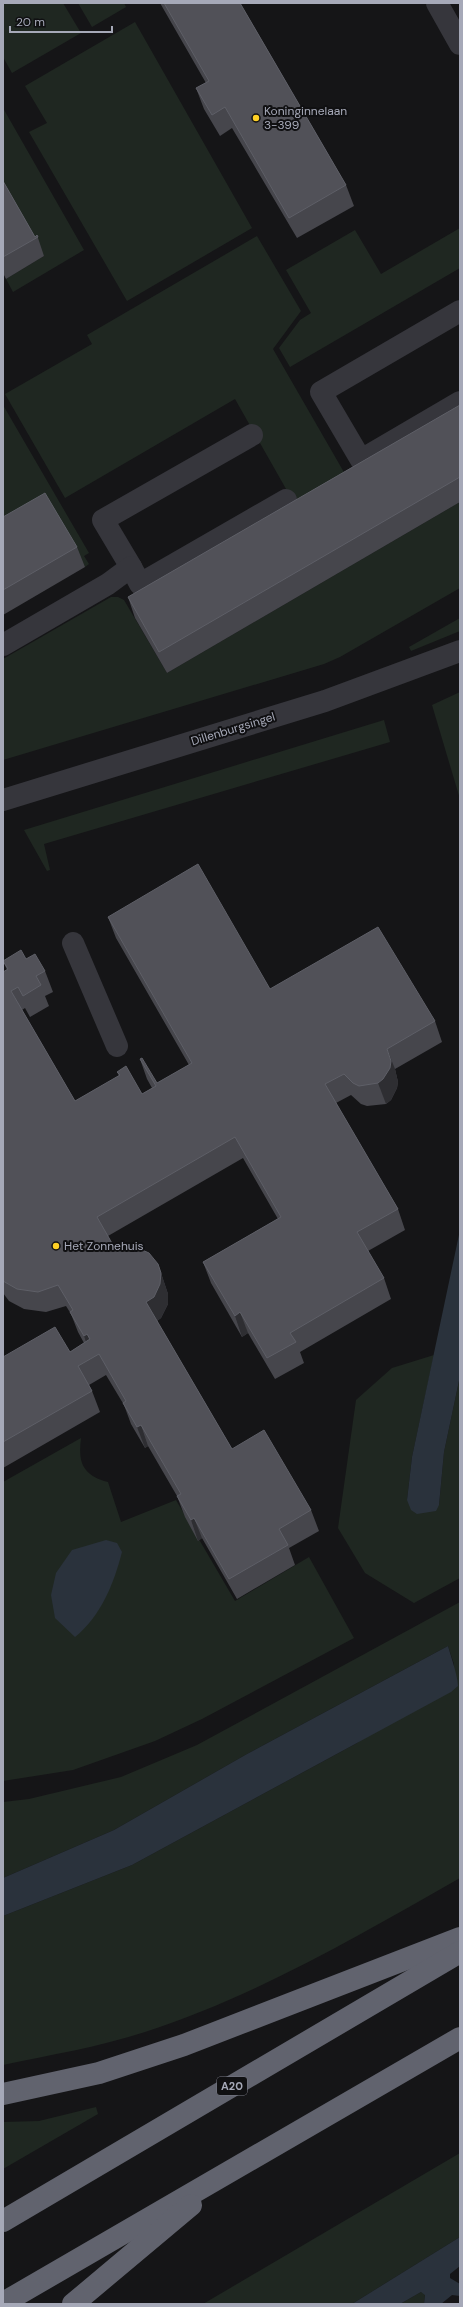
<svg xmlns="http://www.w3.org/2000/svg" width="463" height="2307" font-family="'DM Sans',sans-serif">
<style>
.green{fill:#1f2721}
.water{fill:#2a323c}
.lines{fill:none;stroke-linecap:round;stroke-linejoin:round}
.minor{stroke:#36363c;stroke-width:22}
.highway{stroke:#61636e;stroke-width:22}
.wall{fill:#46464c}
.shaded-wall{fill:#2e2e32}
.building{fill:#515158;stroke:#5e5f67}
.poi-dot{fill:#ffd025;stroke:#101012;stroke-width:1.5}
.labels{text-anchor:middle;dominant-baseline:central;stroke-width:4;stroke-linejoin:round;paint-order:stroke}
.shield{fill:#101012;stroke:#797b86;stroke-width:1}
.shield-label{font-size:11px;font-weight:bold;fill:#a6a9b8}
.poi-label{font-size:12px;fill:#a6a9b8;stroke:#101012;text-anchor:start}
.street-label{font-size:12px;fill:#a6a9b8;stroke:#101012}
</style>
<rect width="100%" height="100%" fill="#151517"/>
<g class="green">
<polygon points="3,3 63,3 81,33 12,73 3,57"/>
<polygon points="78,3 124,3 126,7 92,27"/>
<polygon points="135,22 252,228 127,301 29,132 47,123 25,86"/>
<polygon points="3,108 84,250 13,292 6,279 44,256 3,188"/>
<polygon points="460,228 460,268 290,367 279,348 300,320 311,313 286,270 355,230 381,274"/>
<polygon points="257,236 301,311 273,349 345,474 294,503 235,399 65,498 5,394 92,344 87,335"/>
<polygon points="3,405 89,553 84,556 89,564 85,567 53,513 3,542"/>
<polygon points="460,502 460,588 340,657 324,664 3,760 3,659 111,597 118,597 124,600 167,673"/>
<polygon points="460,618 460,631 411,651 409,647"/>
<polygon points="460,692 460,799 432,705"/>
<polygon points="384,720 390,742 44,844 50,870 47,871 24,830"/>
<polygon points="434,1355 412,1457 407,1500 439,1505 444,1452 460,1376 460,1578 414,1603 365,1573 338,1528 356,1400 392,1368"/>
<path d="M81,1438C78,1462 82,1475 108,1482L121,1522L176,1500L235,1601L309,1557L354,1638L202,1719L155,1741L73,1770L3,1781V1482Z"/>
<path d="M460,1602V1878C358,1936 256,1996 145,2032C99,2047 50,2055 3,2065V1916L132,1865L357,1743L454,1673V1664L448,1646L247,1754L114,1830L3,1878V1802L29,1799L121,1777L197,1745Z"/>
<polygon points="96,2107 98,2114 3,2169 3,2122 39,2121"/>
<polygon points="460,2153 460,2237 352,2304 203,2304"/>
<polygon points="421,2292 425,2294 424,2304 400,2304"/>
</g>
<g class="water">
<polygon points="460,1230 460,1376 444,1452 439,1505 436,1511 417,1514 411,1510 407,1500 412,1457"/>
<path d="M106,1540L117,1543L122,1552C114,1583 101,1616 75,1637L55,1618L51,1595L56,1573L72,1550Z"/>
<path d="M448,1646C451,1656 458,1677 458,1686L451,1692L132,1865L3,1916V1878L114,1830L247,1754Z"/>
<polygon points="460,2237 460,2266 450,2274 450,2278 460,2284 460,2296 452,2295 441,2304 424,2304 425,2295 421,2292 400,2304 352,2304"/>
</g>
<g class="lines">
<g class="minor">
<polyline points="437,3 460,44"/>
<polyline points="460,311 321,392 361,460 460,402"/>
<polyline points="131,567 103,520 252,435"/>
<polyline points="3,645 108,584 131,567 140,584 286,500"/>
<polyline points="3,800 325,701 460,651"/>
<polyline points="73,943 117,1046"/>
</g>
<g class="highway">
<polyline points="3,2094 99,2073 184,2045 460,1938"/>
<polyline points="3,2221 460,1952"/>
<polyline points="3,2303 460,2038"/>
<polyline points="73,2304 191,2205"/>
</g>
</g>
<g class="wall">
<polygon points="160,3 240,3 346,185 354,206 297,238 232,128 220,136 204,109 196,88 206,83"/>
<polygon points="3,181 35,237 37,235 44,256 6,279 3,273"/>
<polygon points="460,405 460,502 167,673 135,618 128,597"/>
<polygon points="3,517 77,547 85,567 3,615"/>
<polygon points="108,917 270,989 435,1021 442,1042 395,1069 398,1082 397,1088 391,1100 386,1104 367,1106 361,1104 351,1095 336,1103 398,1209 405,1230 368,1251 384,1278 391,1299 300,1352 304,1363 275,1379 248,1333 242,1337 211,1283 203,1262 278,1219 243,1158 108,1236 117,1252 158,1264 168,1294 168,1304 161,1318 157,1321 232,1449 311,1510 319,1531 289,1548 295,1565 237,1599 202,1538 198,1541 185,1517 177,1496 148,1446 145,1448 131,1424 124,1405 106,1375 89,1385 92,1391 100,1412 3,1468 3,1357 70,1352 84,1343 78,1332 71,1314 66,1306 46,1312 24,1309 9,1301 3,1293 3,972 7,970 3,961 26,959 45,971 53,992 45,996 49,1006 30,1017 25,1008 22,1010 75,1101 119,1076 117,1072 142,1094 152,1088 147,1079 140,1059 157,1083 189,1065 116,938"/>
</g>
<g class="shaded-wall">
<polygon points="387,1049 395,1069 398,1082 397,1088 391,1100 386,1104 378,1083"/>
<polygon points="158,1264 168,1294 168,1304 161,1318 154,1323 146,1302"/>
<polygon points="240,1312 248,1333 242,1337 235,1316"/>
<polygon points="87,1334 95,1354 91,1357 84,1336"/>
<polygon points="141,1425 148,1446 145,1448 137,1427"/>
<polygon points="194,1518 202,1538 198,1541 191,1520"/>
</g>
<g class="building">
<polygon points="164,3 240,3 346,185 289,218 225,107 212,115 196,88 209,81"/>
<polygon points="3,181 35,237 37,235 38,237 3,257"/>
<polygon points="460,405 460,477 159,652 128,597"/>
<polygon points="45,493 77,547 3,590 3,517"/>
<polygon points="198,864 270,989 378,927 435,1021 387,1049 391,1061 390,1068 383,1079 378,1083 359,1086 353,1083 344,1074 325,1084 398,1209 357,1232 384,1278 290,1333 296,1342 267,1358 240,1312 235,1316 203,1262 281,1217 235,1137 97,1217 117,1252 133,1248 140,1249 149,1253 158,1264 161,1273 160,1284 154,1297 146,1302 232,1449 264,1430 311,1510 279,1529 288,1545 229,1579 194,1518 191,1520 177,1496 181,1494 141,1425 137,1427 123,1403 126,1401 99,1354 78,1366 92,1391 3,1442 3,1357 55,1327 70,1352 90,1339 87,1334 84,1336 70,1312 73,1310 58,1285 38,1292 17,1289 3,1281 3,972 8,969 3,961 21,950 26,959 35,954 45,971 36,976 41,985 23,996 18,987 11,991 75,1101 120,1075 117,1072 126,1066 142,1094 156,1086 140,1059 142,1058 157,1083 192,1063 108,917"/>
</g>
<g class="poi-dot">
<circle cx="256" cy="118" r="4"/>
<circle cx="56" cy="1246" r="4"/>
</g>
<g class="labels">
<rect class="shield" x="217" y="2077" width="30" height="18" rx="3"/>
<g class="shield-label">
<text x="232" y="2086">A20</text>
</g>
<g class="poi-label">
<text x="264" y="111">Koninginnelaan<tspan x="264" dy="14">3-399</tspan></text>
<text x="64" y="1246">Het Zonnehuis</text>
</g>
<g class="street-label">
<text transform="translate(233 729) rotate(-17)">Dillenburgsingel</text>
</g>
</g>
<rect width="463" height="2307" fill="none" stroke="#a6a9b8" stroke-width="8"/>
<path d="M10 26v6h102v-6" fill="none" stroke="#a6a9b8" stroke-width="2"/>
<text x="16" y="26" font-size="12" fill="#a6a9b8" stroke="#101012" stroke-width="3" paint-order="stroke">20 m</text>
</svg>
